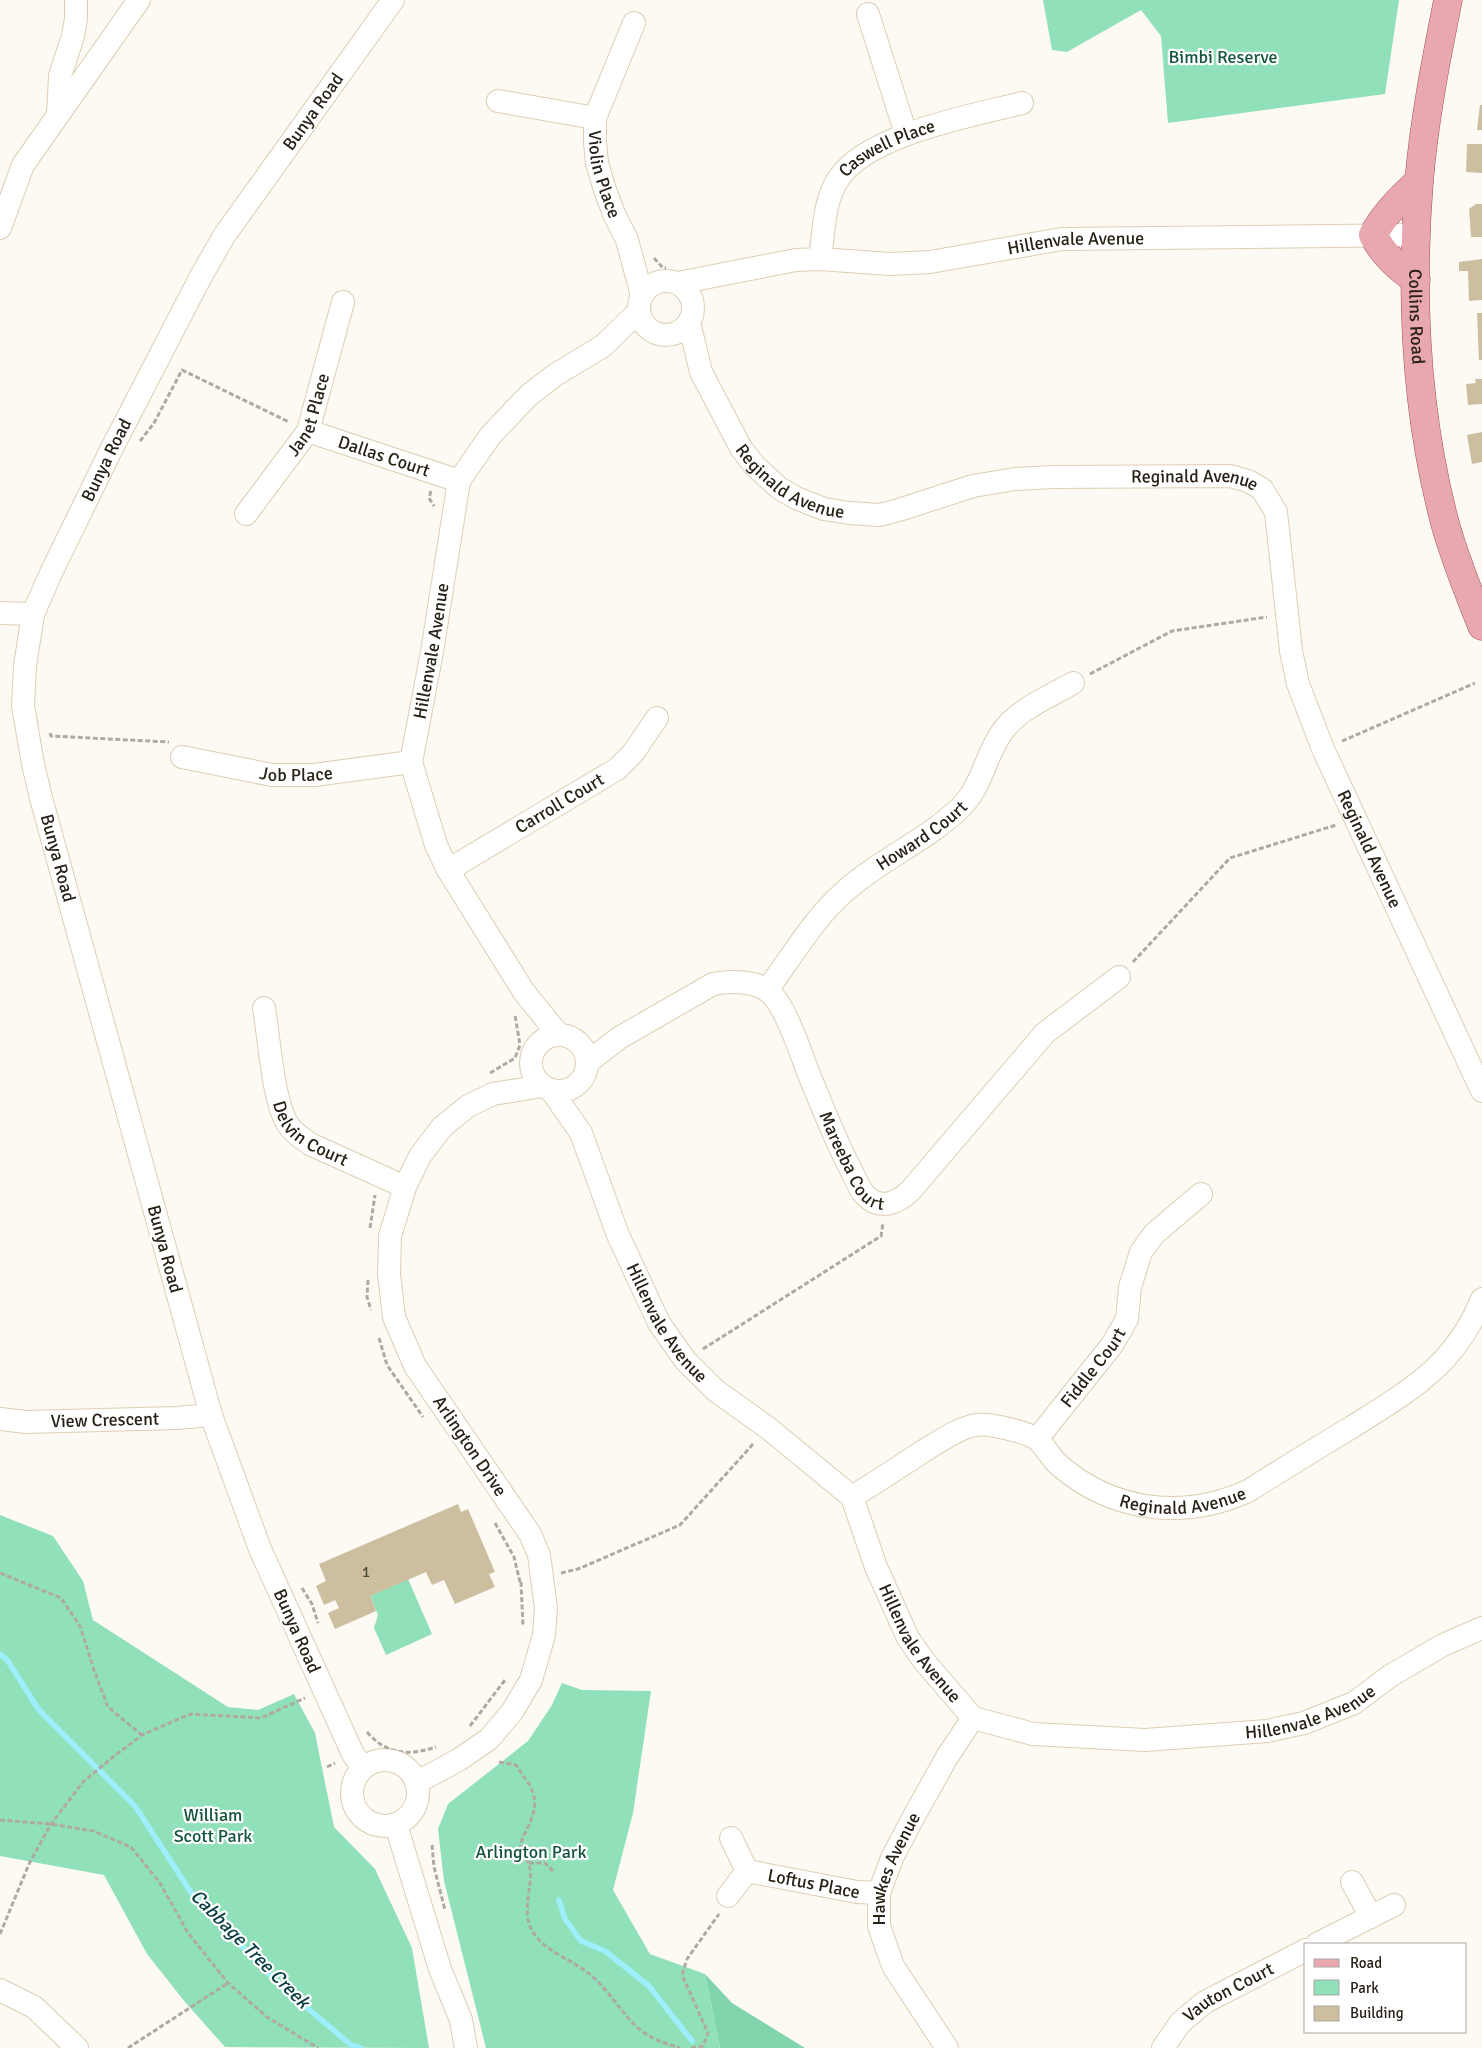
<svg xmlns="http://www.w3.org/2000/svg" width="1482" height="2048" font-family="Signika,sans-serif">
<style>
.green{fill:#90e0b9}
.forest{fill:#80d5ad}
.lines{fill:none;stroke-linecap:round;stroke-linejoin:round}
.stream{stroke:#9deffd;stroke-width:5.5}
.building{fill:#cdbea0}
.minor-casing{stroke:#deceb1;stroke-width:24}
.major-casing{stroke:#9c5257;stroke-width:29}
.path{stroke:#aeaaa2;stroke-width:3;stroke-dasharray:5 2.5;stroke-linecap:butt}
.minor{stroke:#fff;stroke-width:22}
.major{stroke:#e9a7af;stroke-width:28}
.labels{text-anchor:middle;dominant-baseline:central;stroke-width:4.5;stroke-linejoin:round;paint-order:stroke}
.number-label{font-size:15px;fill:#504838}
.park-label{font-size:18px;fill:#12553b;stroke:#fff}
.street-label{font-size:18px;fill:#272116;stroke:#fff}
.water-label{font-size:19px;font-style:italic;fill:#073c43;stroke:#fff}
</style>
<rect width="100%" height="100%" fill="#fdfaf4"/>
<g class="green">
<polygon points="1043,0 1399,0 1385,94 1168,123 1161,36 1141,10 1067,52 1052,50"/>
<polygon points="0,1515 53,1536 83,1581 93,1620 228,1707 258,1710 294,1694 315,1733 334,1827 375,1869 412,1948 429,2048 225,2047 185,2002 147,1954 104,1875 0,1856"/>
<polygon points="408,1579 432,1634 386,1655 374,1628 378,1615 370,1596"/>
<polygon points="562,1683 582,1690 651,1691 633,1813 613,1890 650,1954 705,1974 720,2048 486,2048 444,1881 438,1829 448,1804 528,1741 552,1705"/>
</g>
<polygon class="forest" points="705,1974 732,2003 805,2048 720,2048"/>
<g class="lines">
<g class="stream">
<polyline points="0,1654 8,1661 38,1709 135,1806 194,1897 279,1984 351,2045 361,2048"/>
<polyline points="559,1900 565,1919 581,1941 605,1951 649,1986 692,2041"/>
</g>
</g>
<g class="building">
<polygon points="1480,105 1482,105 1482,130 1477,130"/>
<polygon points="1467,144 1482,144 1482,173 1466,172"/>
<polygon points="1476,204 1482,204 1482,237 1471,237 1469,209"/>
<polygon points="1482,259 1482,300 1469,301 1468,271 1459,271 1459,262"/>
<polygon points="1477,313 1482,313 1482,360 1479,360"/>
<polygon points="1475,379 1482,379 1482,404 1468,405 1466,384 1476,383"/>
<polygon points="1482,432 1482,462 1472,464 1467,435"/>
<polygon points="458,1504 461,1512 468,1509 495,1572 489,1574 495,1587 455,1604 444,1580 432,1585 426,1572 370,1596 376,1611 335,1629 328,1613 339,1608 335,1600 324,1605 316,1586 326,1581 319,1564"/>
</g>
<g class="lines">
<defs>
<g id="minor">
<polyline points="868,14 906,134"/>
<path id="s1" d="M634,23L595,118V142L597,163L605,190L614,214L627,240L642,295"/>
<polyline points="498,101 595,118"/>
<polyline points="58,115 60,76 73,36 76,19 76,0"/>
<polyline points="0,228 23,165 139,0"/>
<path id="s2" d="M820,259C824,233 823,201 839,178C869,134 971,116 1022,103"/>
<circle cx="666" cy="308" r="27"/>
<path id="s3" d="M678,283L796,260L820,259L890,264L930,262L1062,239L1416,235"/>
<path id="s4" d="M689,322L701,372L741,448L754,465L779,488L796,498L824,509L849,513L880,515L902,509L973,486L1015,479L1053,477L1230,476L1248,481L1262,489L1276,512L1291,651L1298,684L1323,749L1482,1091"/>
<path id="s5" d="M308,431L459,481"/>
<path id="s6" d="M246,514L308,431L343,302"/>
<polyline points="0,613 33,614"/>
<path id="s7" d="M182,757L272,775H314L411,762"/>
<path id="s8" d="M448,870L617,769L633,753L657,718"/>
<path id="s9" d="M767,990C791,958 814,918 844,892C879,860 926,841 960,808C982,787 985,756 1002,732C1018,709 1049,697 1073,683"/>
<path id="s10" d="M264,1008C269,1037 273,1100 287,1123C292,1132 302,1138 310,1144L405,1187"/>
<path id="s11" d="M558,1034L524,992L448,870L436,845L411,762L432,652L459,481L490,436L528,396L555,375L603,346L639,311"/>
<circle cx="559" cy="1063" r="28"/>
<path id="s12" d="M588,1062L619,1038L713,984C728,981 754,980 768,991C785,1004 800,1051 808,1072C821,1103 833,1135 849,1166C854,1175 858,1188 865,1195C880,1211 898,1203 911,1190L1045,1033L1119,977"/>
<path id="s13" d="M551,1090L581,1133L618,1235L659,1323L685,1360L715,1390L768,1428L852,1497L876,1567L908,1638L924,1661L973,1718L1033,1734L1145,1740L1267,1731L1304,1723L1354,1703L1390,1676L1443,1645L1482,1628"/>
<path id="s14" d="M0,1419L26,1422L177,1418L211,1415"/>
<path id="s15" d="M1037,1439L1112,1345L1127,1319L1130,1287L1141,1252L1154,1234L1201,1194"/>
<path id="s16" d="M852,1497C876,1482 901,1466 925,1450C941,1441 958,1428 976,1425C989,1423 1028,1432 1038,1440C1046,1447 1051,1459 1060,1466C1114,1512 1184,1520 1248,1491C1283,1469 1317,1448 1352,1427C1409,1391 1455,1366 1482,1299"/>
<circle cx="385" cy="1793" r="33"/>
<path id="s17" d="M363,1768L353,1754L260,1549L211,1415L41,798L33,764L23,706L25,666L33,614L51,573L112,448L200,278L224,236L393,0"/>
<polyline points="416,1783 460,1759 489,1739 512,1712 531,1680 544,1635 546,1608 539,1555 530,1534 415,1366 394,1317 389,1274 390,1236 405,1187 420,1156 442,1127 468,1106 493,1094 542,1086"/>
<polyline points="396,1825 440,1969 461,2020 466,2048"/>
<path id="s18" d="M747,1871L857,1892L879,1893"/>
<polyline points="1352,1882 1371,1917"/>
<polyline points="728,1896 747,1871 731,1838"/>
<polyline points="1317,1944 1394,1905"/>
<polyline points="0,1990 34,2007 77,2048"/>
<path id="s19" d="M947,2048L893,1966L879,1926V1893L892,1858L913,1818L947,1757L973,1718"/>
<path id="s20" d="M1163,2048L1180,2023L1205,2002L1306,1950"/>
</g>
<g id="major">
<path id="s21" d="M1448,0C1436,60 1424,121 1419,182C1410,297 1416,416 1446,527C1456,561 1469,594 1482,626"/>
<path d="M1416,280C1397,267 1384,255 1373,235C1385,213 1401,198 1419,181"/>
</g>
</defs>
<use href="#minor" class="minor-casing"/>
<use href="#major" class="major-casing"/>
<g class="path">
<polyline points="654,258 663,268 666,268"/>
<polyline points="140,441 154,423 182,370 289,422"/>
<polyline points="431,491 429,498 434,506"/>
<polyline points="1090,674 1172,631 1267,617"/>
<polyline points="50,733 51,736 169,742"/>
<polyline points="1342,741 1475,683"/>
<polyline points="1133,962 1230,858 1336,825"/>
<polyline points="490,1073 515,1058 520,1045 515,1015"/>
<polyline points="370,1228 375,1195"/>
<polyline points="368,1280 367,1297 371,1310"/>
<polyline points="379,1338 387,1365 423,1417"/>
<polyline points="703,1349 881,1236 883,1223"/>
<polyline points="495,1523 514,1557 520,1582"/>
<polyline points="0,1573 61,1598 80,1626 94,1670 108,1707 142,1735"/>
<polyline points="561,1573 578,1569 680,1525 754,1443"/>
<polyline points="521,1582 523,1627"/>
<polyline points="302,1588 312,1604 318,1623"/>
<polyline points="470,1726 505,1680"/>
<path d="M367,1732C387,1755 408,1756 436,1747"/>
<path d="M499,1762L516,1765C531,1788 541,1795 530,1823C527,1830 522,1837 521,1844C520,1855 529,1859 530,1868C533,1890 519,1914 535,1935C549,1954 576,1961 593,1977C614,1996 627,2024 651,2037C660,2042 671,2045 680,2048"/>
<polyline points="327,1767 335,1763"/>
<polyline points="0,1820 51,1824 93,1831 131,1847 160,1883 188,1933 228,1983 267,2017 318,2048"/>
<polyline points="432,1845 434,1867 445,1910"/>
<polyline points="529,1863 545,1863 553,1871"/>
<polyline points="0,1934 29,1864 51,1824 83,1782 113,1757 142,1735 190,1714 261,1718 305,1698"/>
<polyline points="128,2048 228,1983"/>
<polyline points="691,2048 703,2046 708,2033 682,1975 687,1959 719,1914"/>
</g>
<use href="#minor" class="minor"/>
<use href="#major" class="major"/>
</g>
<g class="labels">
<g class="number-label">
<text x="366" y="1572">1</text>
</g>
<g class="park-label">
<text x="1223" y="57">Bimbi Reserve</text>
<text x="213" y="1815">William<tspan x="213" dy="21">Scott Park</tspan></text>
<text x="531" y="1852">Arlington Park</text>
</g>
<g class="street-label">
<text stroke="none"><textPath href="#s17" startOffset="1788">Bunya Road</textPath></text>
<text stroke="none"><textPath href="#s2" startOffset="142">Caswell Place</textPath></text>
<text stroke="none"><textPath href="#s1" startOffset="160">Violin Place</textPath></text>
<text stroke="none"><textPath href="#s3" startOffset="402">Hillenvale Avenue</textPath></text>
<text stroke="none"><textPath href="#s21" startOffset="319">Collins Road</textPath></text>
<text stroke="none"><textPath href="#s6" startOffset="119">Janet Place</textPath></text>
<text stroke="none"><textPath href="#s5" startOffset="80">Dallas Court</textPath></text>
<text stroke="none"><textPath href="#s17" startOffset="1382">Bunya Road</textPath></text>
<text stroke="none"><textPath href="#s4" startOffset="199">Reginald Avenue</textPath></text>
<text stroke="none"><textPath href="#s4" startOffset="619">Reginald Avenue</textPath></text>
<text stroke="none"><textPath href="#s11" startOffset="425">Hillenvale Avenue</textPath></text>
<text stroke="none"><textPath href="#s7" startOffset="116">Job Place</textPath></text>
<text stroke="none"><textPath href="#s8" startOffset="130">Carroll Court</textPath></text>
<text stroke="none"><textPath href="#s9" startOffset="221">Howard Court</textPath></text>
<text stroke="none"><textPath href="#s4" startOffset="1069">Reginald Avenue</textPath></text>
<text transform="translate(58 858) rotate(75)">Bunya Road</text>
<text stroke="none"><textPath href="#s10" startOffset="142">Delvin Court</textPath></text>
<text stroke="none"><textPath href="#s12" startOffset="396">Mareeba Court</textPath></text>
<text transform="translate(165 1249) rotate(75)">Bunya Road</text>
<text stroke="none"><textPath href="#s13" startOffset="262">Hillenvale Avenue</textPath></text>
<text stroke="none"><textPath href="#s15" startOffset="91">Fiddle Court</textPath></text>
<text stroke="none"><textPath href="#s14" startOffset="105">View Crescent</textPath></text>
<text transform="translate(470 1446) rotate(56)">Arlington Drive</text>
<text stroke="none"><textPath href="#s16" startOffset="376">Reginald Avenue</textPath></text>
<text transform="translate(297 1631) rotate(66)">Bunya Road</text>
<text stroke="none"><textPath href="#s13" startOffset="682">Hillenvale Avenue</textPath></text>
<text stroke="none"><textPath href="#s13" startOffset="1118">Hillenvale Avenue</textPath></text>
<text stroke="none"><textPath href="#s19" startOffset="201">Hawkes Avenue</textPath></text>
<text stroke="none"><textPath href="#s18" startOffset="68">Loftus Place</textPath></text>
<text stroke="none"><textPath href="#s20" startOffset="88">Vauton Court</textPath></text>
</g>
<g class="water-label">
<text transform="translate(250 1949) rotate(45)">Cabbage Tree Creek</text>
</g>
</g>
<rect x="1304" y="1943" width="162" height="90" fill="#ffffff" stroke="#a9a6a2"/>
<rect x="1314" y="1959" width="25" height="8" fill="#e9a7af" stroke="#a9a6a2"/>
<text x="1350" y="1968" font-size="15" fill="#272116">Road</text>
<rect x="1314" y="1980" width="25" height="15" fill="#90e0b9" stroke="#a9a6a2"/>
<text x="1350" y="1993" font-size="15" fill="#272116">Park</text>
<rect x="1314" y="2006" width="25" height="15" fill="#cdbea0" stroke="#a9a6a2"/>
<text x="1350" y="2018" font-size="15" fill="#272116">Building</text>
</svg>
